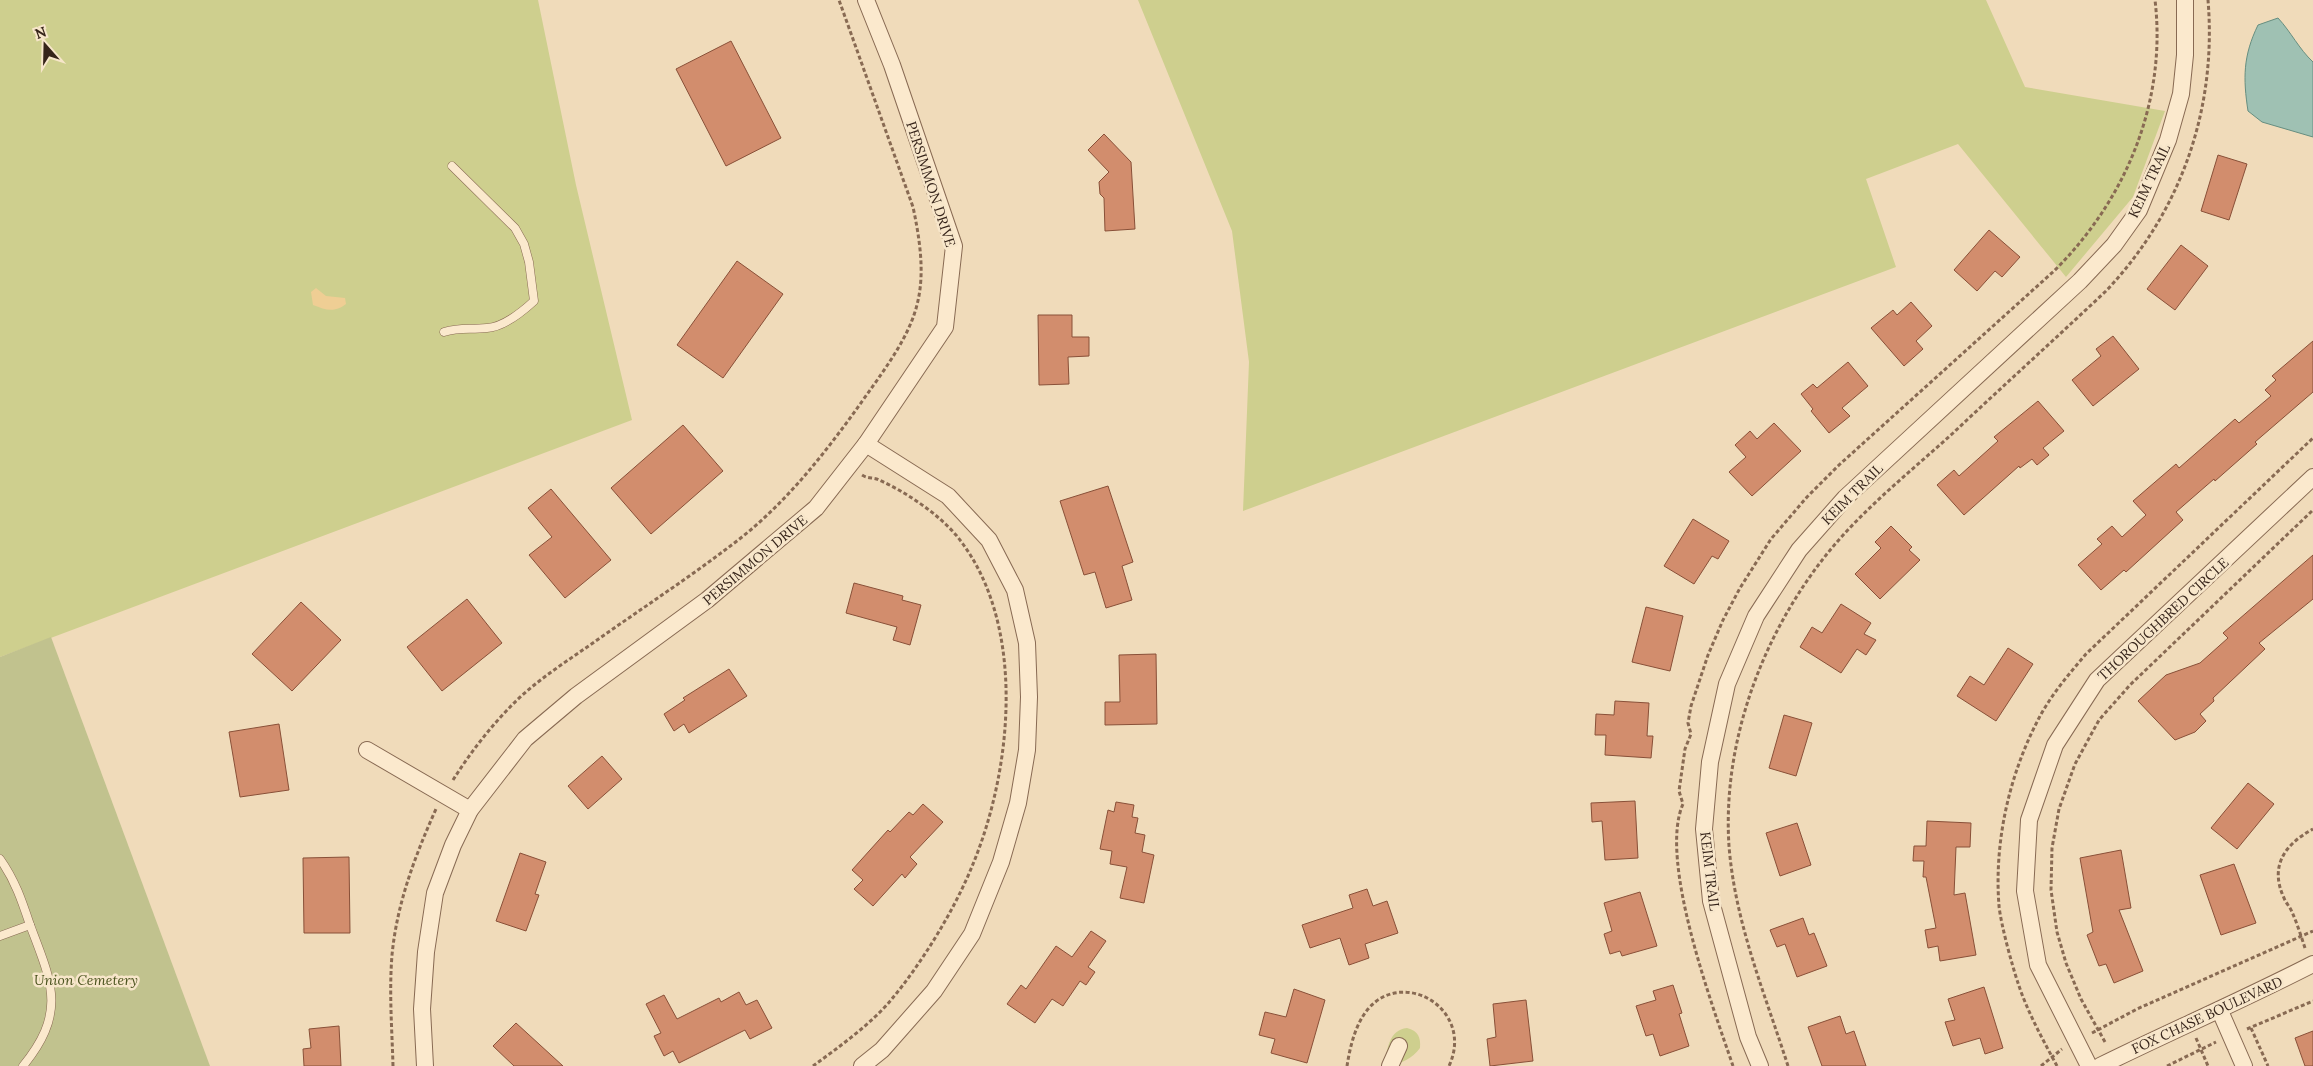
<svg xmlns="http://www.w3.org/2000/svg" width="2313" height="1066" font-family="Lora,serif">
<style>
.green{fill:#cecf8e}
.sand{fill:#efce94}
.cemetery{fill:#c1c28e}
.water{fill:#9fc1b3;stroke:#668e80}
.building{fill:#d28d6d;stroke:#895038}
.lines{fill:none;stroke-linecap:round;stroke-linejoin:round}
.lane-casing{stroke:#886a53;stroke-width:9}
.street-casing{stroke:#886a53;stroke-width:18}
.path{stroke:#886a53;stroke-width:3;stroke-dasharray:4 2.5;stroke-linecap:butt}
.lane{stroke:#fbe9cd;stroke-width:8}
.street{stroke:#fbe9cd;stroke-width:16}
.labels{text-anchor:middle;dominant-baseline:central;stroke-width:5;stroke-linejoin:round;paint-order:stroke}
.street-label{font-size:14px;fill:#36241a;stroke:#f7e6ca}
.park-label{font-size:14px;font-style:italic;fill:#4c541f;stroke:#f7e6ca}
</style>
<rect width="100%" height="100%" fill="#f0dbba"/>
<g class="green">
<polygon points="0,0 538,0 576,185 632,420 0,657"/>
<polygon points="1138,0 1986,0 2025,87 2165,111 2133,197 2066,277 1958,144 1866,179 1896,267 1243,511 1249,362 1232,231"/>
<path d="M1407,1028C1418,1031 1421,1037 1420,1048C1411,1060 1398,1066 1384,1064C1388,1048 1389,1030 1407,1028Z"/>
</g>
<path class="sand" d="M316,288L326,296L345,298L346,304C334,313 326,310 313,305L311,292Z"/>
<polygon class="cemetery" points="51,637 210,1066 0,1066 0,657"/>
<path class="water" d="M2278,18C2291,32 2299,49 2313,62V137L2262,122L2248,111C2243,78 2243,56 2258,25Z"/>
<g class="building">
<polygon points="731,41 781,138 726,166 676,69"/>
<polygon points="1104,134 1131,162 1135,229 1105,231 1104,198 1100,194 1099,182 1109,172 1088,150"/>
<polygon points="2218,155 2247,164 2229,220 2201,211"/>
<polygon points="1989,230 2020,257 2002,277 1995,271 1977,291 1954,270"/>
<polygon points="2181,245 2208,266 2175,310 2147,289"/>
<polygon points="737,261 783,294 723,378 677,345"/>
<polygon points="1911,302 1932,326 1916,341 1923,349 1904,366 1871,328 1893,310 1897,315"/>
<polygon points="1038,315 1072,315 1072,337 1089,337 1089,356 1068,357 1069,384 1039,385"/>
<polygon points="2113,336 2139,369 2093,406 2072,380 2101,356 2096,349"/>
<polygon points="2313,341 2313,392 2255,442 2257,444 2215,481 2214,479 2176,512 2183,520 2126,572 2124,570 2101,590 2078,565 2102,544 2097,539 2112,526 2122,537 2146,515 2133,501 2176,464 2179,468 2235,419 2239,423 2271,396 2265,390 2276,380 2272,376"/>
<polygon points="1848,362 1868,386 1842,408 1850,416 1829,433 1811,411 1813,409 1801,394 1813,384 1817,388"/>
<polygon points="2038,401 2064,431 2043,448 2049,455 2037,465 2032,459 2020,468 2019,466 1964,515 1937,485 1954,470 1959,476 1998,441 1994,437"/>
<polygon points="1774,423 1801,451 1752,496 1729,472 1746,457 1735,445 1750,431 1757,439"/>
<polygon points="683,425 723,471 651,534 611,488"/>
<polygon points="1108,486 1133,562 1122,566 1132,600 1106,608 1095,572 1084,575 1060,501"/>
<polygon points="551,489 611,560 565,598 529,555 552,537 528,508"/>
<polygon points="1693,519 1729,541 1718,559 1712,556 1694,584 1664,566"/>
<polygon points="1891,526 1912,547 1909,550 1920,560 1880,599 1855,574 1881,548 1875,542"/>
<polygon points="2313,555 2313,599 2259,643 2265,649 2213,698 2214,701 2200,714 2206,721 2195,732 2175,740 2138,701 2166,675 2200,663 2228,638 2223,633"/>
<polygon points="854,583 903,596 902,600 921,605 910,645 893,640 897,627 846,613"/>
<polygon points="467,599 502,643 442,691 407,647"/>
<polygon points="301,602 341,640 292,691 252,654"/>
<polygon points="1841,604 1871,623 1864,634 1876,640 1866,655 1857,649 1841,673 1800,647 1812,627 1822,633"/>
<polygon points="1646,607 1683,616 1670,671 1632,662"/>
<polygon points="2008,648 2033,664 1996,721 1957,696 1970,676 1984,685"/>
<polygon points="1156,654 1157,724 1105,725 1105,702 1120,702 1119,655"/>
<polygon points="729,669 747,696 689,733 684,724 674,731 664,714 685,700 683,698"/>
<polygon points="1615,701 1649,703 1647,736 1653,736 1651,758 1605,755 1606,735 1595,735 1596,714 1614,715"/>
<polygon points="1784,715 1812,723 1796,776 1769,768"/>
<polygon points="279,724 289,790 240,797 229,732"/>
<polygon points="602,756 622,779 588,809 568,786"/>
<polygon points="2248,783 2274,804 2237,849 2211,828"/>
<polygon points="1635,801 1638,858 1605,860 1602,821 1592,822 1591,803"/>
<polygon points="1116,802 1134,805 1132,817 1138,818 1135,833 1145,835 1142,852 1154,855 1144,903 1120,898 1127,867 1110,864 1112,851 1100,849 1108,810 1114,812"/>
<polygon points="923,804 943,822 910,857 917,864 905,878 902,874 873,906 854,889 863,880 852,870 888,830 890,832 909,812 913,815"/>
<polygon points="1927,821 1971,823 1970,847 1956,847 1954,895 1965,893 1976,955 1940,961 1938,946 1928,948 1925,930 1936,928 1926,877 1923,877 1924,861 1913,861 1914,846 1926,846"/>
<polygon points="1797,823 1811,865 1780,876 1766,833"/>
<polygon points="2121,850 2131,908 2119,910 2143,971 2114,983 2106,964 2099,966 2087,935 2093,932 2080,858"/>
<polygon points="520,853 546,862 535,894 539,895 526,931 496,921"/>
<polygon points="349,857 350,933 304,933 303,858"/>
<polygon points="2234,864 2256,923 2221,935 2200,875"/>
<polygon points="1367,889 1373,906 1387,901 1398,933 1365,944 1369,958 1349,965 1340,938 1310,948 1302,925 1353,908 1349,895"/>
<polygon points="1640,892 1657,946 1622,956 1620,951 1610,954 1604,934 1612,931 1604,903"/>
<polygon points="1803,918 1809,935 1814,933 1827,966 1797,977 1785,944 1777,947 1770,930"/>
<polygon points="1091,931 1106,941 1088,967 1095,972 1086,985 1080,981 1063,1006 1052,999 1035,1023 1007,1004 1021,985 1026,989 1056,946 1072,957"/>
<polygon points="1673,985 1682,1013 1679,1014 1689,1046 1660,1056 1653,1034 1646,1036 1636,1006 1656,1000 1653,991"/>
<polygon points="1984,987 2003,1048 1985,1054 1980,1038 1953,1046 1945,1022 1955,1020 1948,999"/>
<polygon points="1294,989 1325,1000 1307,1063 1271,1053 1275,1039 1259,1035 1265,1012 1286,1017"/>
<polygon points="739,992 746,1005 757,1000 772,1028 750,1039 745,1030 679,1063 673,1051 664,1056 654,1036 661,1033 646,1004 664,995 677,1019 719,998 721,1002"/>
<polygon points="1526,1000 1533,1061 1490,1066 1487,1039 1496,1037 1493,1004"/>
<polygon points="1840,1016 1846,1034 1854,1031 1866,1066 1822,1066 1808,1027"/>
<polygon points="516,1023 563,1066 514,1066 493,1046"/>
<polygon points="339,1026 341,1066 304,1066 303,1049 311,1048 309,1029"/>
<polygon points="2313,1031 2313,1066 2305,1066 2295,1038"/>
</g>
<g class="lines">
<defs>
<g id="lane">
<path d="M444,332C460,327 470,330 487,328C503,327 522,312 534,301L529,262L524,244L515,228L452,166"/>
<path d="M0,859C15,880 22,901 30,925C52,983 67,1012 23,1066"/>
<polyline points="0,936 30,925"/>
</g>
<g id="street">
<polyline points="367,750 470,810"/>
<polyline points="2220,1011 2244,1066"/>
<polyline points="425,1066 422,1009 426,952 435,893 453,845 470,810 525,739 576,696 707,600 816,508 866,444 945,327 954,246 892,65 866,0"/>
<polyline points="862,1066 882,1050 934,991 972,934 1001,862 1018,803 1027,750 1029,697 1027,643 1015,590 989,540 948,496 866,444"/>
<polyline points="1390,1066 1399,1046"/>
<polyline points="1760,1066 1748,1037 1711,901 1704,829 1710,762 1727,684 1756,616 1799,550 1845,498 2080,281 2114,245 2139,210 2168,140 2181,94 2185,55 2185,0"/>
<polyline points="2089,1066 2038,965 2025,891 2029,820 2055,745 2097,680 2313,477"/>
<path d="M2100,1066C2171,1031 2243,1000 2313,964"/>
</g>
</defs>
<use href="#lane" class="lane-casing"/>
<use href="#street" class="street-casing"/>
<g class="path">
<path d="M453,780C470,753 491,726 513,704C536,681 564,663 590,645C638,611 687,579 733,544C785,505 826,452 863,400C916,326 933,300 913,207L839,0"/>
<path d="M2305,948C2301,936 2297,923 2292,912C2290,907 2286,903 2284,898C2269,866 2285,844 2313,829"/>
<polyline points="2251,1028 2268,1066"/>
<polyline points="2247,1029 2313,1001"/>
<polyline points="2092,1033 2137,1009 2313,931"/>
<polyline points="2196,1038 2208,1066"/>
<polyline points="2105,1042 2081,999 2066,963 2057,932 2051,890 2052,848 2059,809 2075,764 2099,720 2130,685 2313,510"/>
<path d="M393,1066C392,1029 389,992 392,955C397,903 415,856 436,809"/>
<path d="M813,1066C839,1047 871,1024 891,1000C922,963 955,909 973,864C1013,767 1027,621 956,535C937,513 906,492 879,480C874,477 868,479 862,475"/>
<path d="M1347,1066C1350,1047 1355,1025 1368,1009C1404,967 1475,1010 1449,1066"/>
<path d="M1733,1066C1713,1007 1658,860 1683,804L1679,791L1685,749L1691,734L1688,723L1691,706L1708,655L1723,620L1740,588L1771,539L1807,497L1839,465L2054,271C2126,200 2167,101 2155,0"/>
<path d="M1788,1066C1765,994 1735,923 1729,846C1722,740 1764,630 1831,549C1866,507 1911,471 1952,434C2003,386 2055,339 2106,291C2181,212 2217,109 2208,0"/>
<polyline points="2041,1066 2062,1049"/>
<path d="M2057,1066C2043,1040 2027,1011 2018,983C2012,965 2001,925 1999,906C1994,842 2009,775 2039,718C2051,695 2069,674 2086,654L2313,438"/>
<polyline points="2167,1066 2216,1042"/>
</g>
<use href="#lane" class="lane"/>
<use href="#street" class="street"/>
</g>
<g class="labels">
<g class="street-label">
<text transform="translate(2149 181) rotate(-65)">KEIM TRAIL</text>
<text transform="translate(931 184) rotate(72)">PERSIMMON DRIVE</text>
<text transform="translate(1852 494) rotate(-45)">KEIM TRAIL</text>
<text transform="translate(755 560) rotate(-40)">PERSIMMON DRIVE</text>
<text transform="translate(2163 619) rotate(-43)">THOROUGHBRED CIRCLE</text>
<text transform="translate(1710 871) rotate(83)">KEIM TRAIL</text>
<text transform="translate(2207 1015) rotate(-25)">FOX CHASE BOULEVARD</text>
</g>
<g class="park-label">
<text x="86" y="980">Union Cemetery</text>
</g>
</g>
<g transform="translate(45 45) rotate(340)" stroke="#f7e6ca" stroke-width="4" paint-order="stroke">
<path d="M0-4L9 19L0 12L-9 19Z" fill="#36241a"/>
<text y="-8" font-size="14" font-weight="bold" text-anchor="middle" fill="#36241a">N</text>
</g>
</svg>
